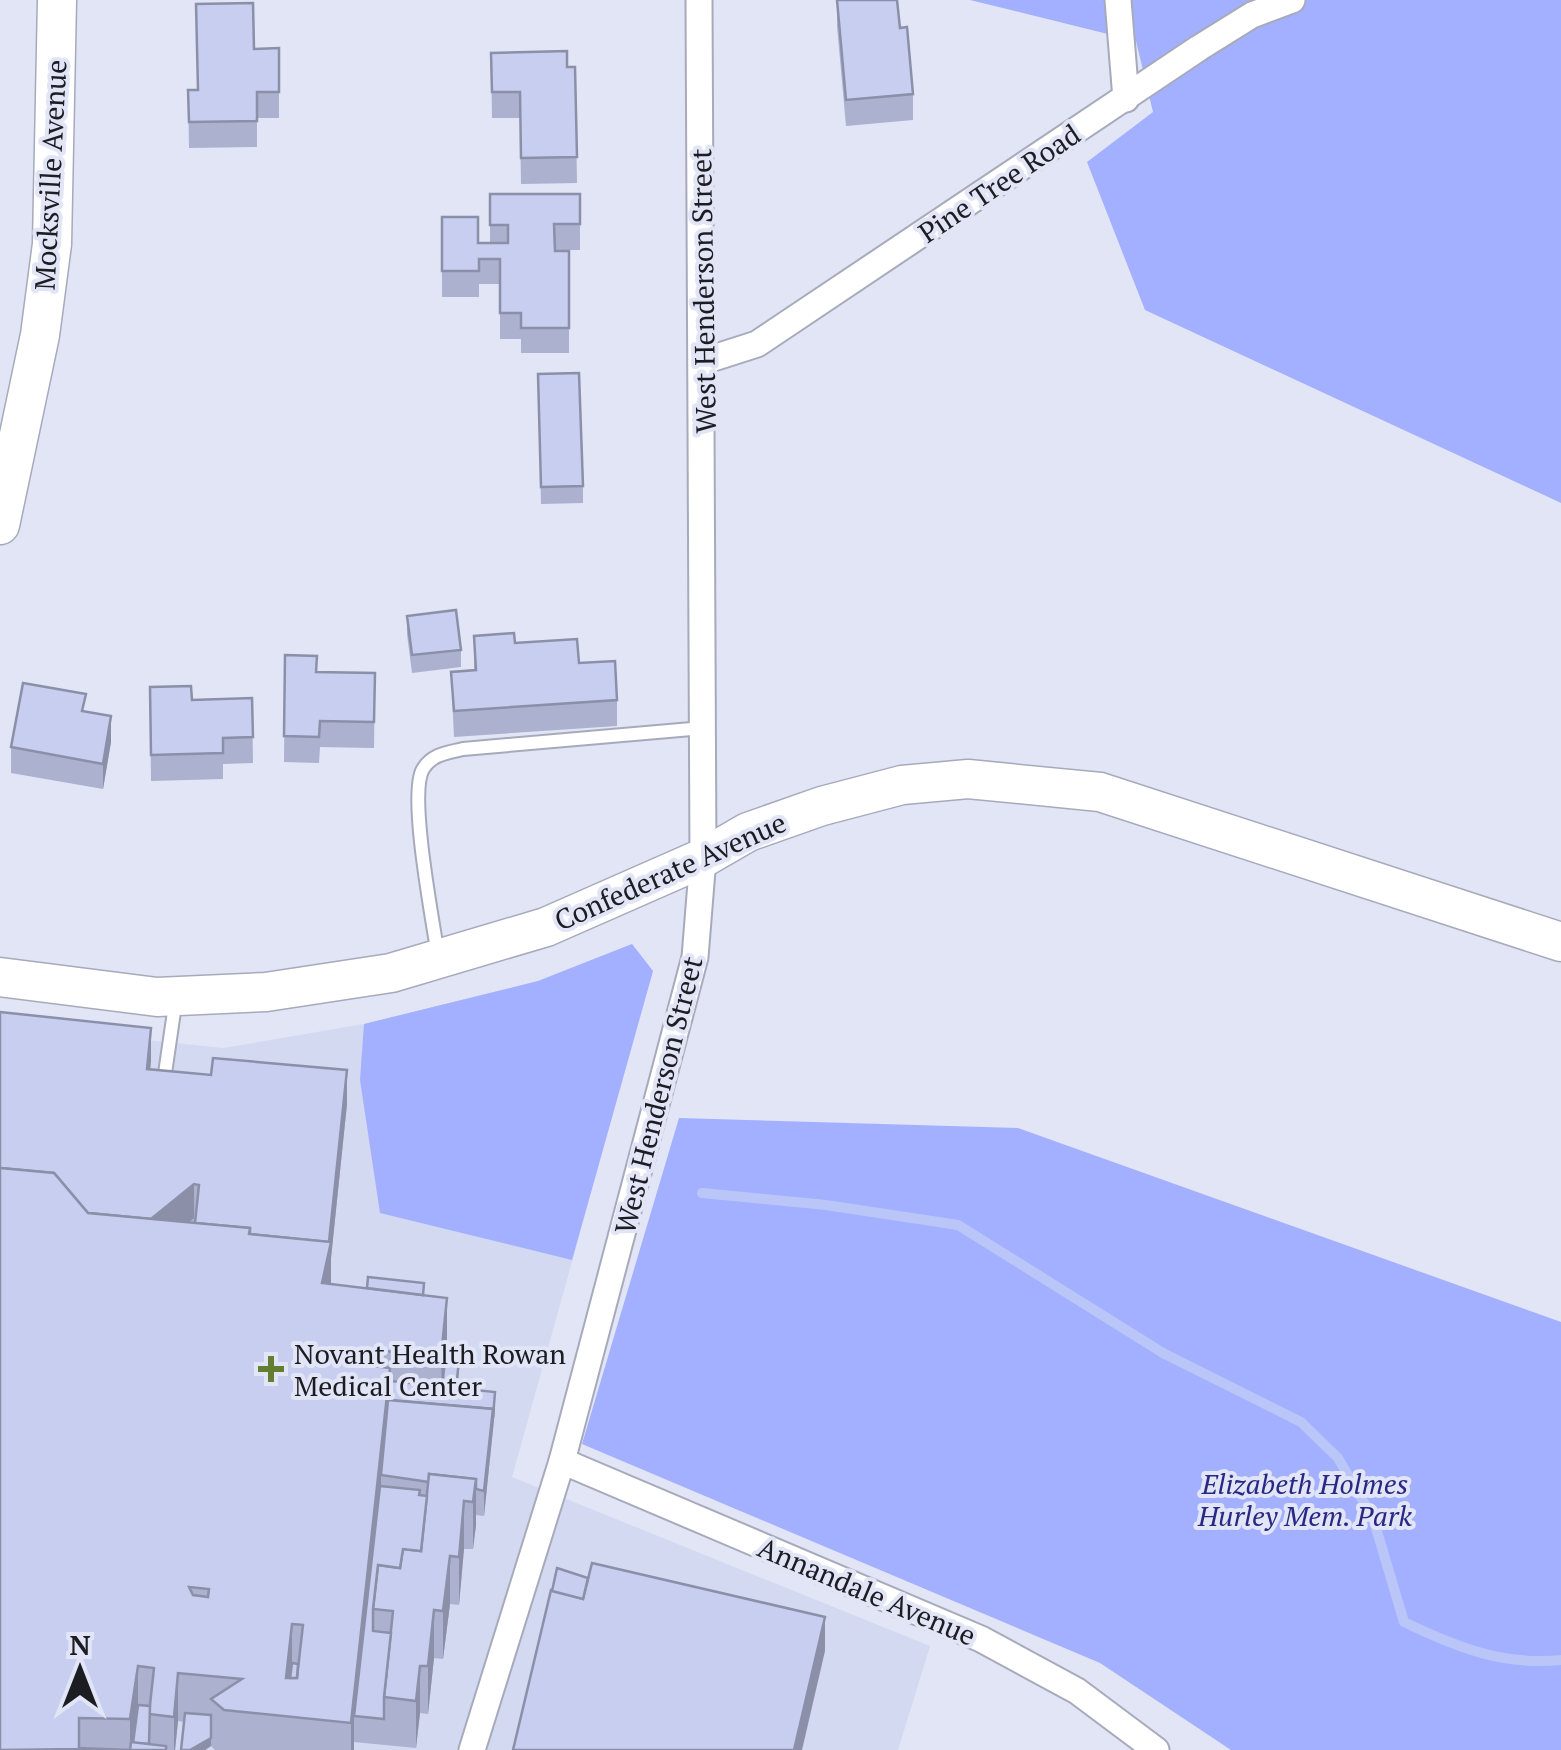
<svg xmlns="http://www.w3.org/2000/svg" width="1561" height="1750" font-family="'PT Serif',serif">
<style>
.built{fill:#d3d9f1}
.green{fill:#a2b0ff}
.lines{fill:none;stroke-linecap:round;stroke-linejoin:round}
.stream{stroke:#bbc6f8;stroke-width:10}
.lane-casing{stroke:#a6aaba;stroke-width:16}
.street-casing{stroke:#a6aaba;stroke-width:29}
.secondary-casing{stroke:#a6aaba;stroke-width:41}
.lane{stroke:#fff;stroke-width:12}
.street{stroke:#fff;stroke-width:25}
.secondary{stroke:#fff;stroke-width:38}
.wall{fill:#abb1ce}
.shaded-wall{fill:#8b90a8}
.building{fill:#c7cef0;stroke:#8b90a8;stroke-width:2.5;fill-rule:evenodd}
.poi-dot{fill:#647e31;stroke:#e1e5f6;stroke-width:4}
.labels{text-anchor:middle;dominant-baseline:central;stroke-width:8;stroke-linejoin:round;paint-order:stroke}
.street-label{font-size:28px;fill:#1b1d23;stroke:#e1e5f6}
.poi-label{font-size:28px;fill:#1b1d23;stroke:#e1e5f6;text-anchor:start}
.park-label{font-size:28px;font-style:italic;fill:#292985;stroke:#e1e5f6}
</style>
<rect width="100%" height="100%" fill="#e1e5f6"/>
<polygon class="built" points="632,944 653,971 512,1477 930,1646 898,1750 0,1750 0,1025 223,1048 364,1024 538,981"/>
<g class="green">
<polygon points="970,0 1561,0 1561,503 1145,310 1087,162 1153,112 1136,41"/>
<polygon points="632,944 653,971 572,1260 380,1213 360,1080 364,1024 538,981"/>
<polygon points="679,1118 1018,1128 1561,1322 1561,1750 1231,1750 1100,1663 582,1444"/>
</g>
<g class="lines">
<path class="stream" d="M702,1193L826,1205L958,1225L1163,1353L1301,1422L1338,1458L1373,1518L1404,1622C1456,1647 1503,1666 1561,1660"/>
<defs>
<g id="lane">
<path d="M438,956C433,921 408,794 423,769C432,754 447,753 463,749L703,728"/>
<polyline points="163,1087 176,998"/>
</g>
<g id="street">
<polyline points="1118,0 1126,99"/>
<polyline points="704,361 757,344 1199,48 1252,15 1292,0"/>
<polyline points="562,1461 981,1639 1077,1691 1156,1750"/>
<polyline points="472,1750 562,1461 695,957 703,858 699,0"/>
</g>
<g id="secondary">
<polyline points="0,525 40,335 52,244 57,0"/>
<polyline points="0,977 157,997 266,992 391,973 546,927 703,858 748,832 822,806 902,785 968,779 1100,792 1561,942"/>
</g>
</defs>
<use href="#lane" class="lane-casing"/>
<use href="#street" class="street-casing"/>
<use href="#secondary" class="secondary-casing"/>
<use href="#lane" class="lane"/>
<use href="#street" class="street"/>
<use href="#secondary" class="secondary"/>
</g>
<g class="wall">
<polygon points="837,0 900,28 913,94 913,120 846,126 837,26"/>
<polygon points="279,48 279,118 257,118 257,147 189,148 188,90 197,90 254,49"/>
<polygon points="491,53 567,67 575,67 577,183 521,184 520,118 492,118"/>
<polygon points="490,194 580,194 580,250 555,250 555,251 569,251 569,353 521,353 521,339 500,339 500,284 479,284 479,297 442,297 442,217 478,243 490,243"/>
<polygon points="538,374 583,486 583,503 541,504"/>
<polygon points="407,616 461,650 461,667 412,673 407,634"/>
<polygon points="474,636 515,643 579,663 617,700 617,726 454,737 451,672 474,670"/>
<polygon points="285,655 317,672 375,673 374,748 320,747 319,763 284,762"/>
<polygon points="150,687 192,700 252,698 253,763 223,764 223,779 151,781"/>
<polygon points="86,712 111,742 103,789 11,773 11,747"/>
<polygon points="151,1061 150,1069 347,1104 331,1258 331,1284 424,1295 447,1345 446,1360 459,1370 457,1388 495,1410 484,1516 476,1515 473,1549 464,1549 459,1605 450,1604 443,1659 434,1658 428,1714 420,1713 416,1748 354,1742 354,1750 215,1750 211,1746 205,1750 181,1750 184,1722 178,1721 175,1750 0,1750"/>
</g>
<g class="shaded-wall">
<polygon points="111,716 111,742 103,789 103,764"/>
<polygon points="151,1028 151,1061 147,1102 147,1069"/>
<polygon points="347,1070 347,1104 331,1258 331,1290 322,1283"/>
<polygon points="194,1184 194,1218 145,1258 145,1224"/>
<polygon points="447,1298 447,1345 442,1395 441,1356"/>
<polygon points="390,1368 390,1409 381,1475 381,1498 354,1716 354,1750 351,1750 351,1723"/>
<polygon points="495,1392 495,1410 484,1516 484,1491"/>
<polygon points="476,1479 476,1526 473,1549 473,1502"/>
<polygon points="464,1501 464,1549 459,1605 459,1557"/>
<polygon points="450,1556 450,1604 443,1659 443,1611"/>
<polygon points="434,1610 434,1658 428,1714 428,1666"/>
<polygon points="825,1617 825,1651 802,1750 794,1750"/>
<polygon points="292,1624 292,1672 287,1716 286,1678"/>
<polygon points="138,1666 138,1713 133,1750 130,1750 130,1719"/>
<polygon points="420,1666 420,1713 416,1748 416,1701"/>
<polygon points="178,1673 178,1721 175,1750 174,1750 174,1717"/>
<polygon points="211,1738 211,1746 205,1750 190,1750"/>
</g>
<g class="building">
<polygon points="837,0 897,0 900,28 907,27 913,94 846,100"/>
<polygon points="253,3 254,49 279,48 279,92 257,92 257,121 189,122 188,90 198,90 196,4"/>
<polygon points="567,51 567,67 575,67 577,157 521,158 520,92 492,92 491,53"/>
<polygon points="490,194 580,194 580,224 554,224 555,251 569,251 569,328 521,328 521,313 500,313 500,259 479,259 479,271 442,271 442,217 478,217 478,243 508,243 508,225 490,225"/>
<polygon points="579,373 583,486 541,487 538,374"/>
<polygon points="456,610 461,650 412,655 407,616"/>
<polygon points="514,633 515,643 577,639 579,663 615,661 617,700 454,711 451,672 476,670 474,636"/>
<polygon points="285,655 317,656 316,672 375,673 374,722 320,721 319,737 284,736"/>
<polygon points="23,683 86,694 82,711 111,716 103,764 11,747"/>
<polygon points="191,686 192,700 252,698 253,737 223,738 223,753 151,755 150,687"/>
<polygon points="0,1012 151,1028 147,1069 211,1075 213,1058 347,1070 329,1242 250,1234 250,1228 195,1223 199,1185 194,1184 151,1219 88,1213 54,1173 0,1168"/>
<path d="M0,1168L54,1173L88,1213L250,1228L249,1234L331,1242L322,1283L447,1298L441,1356L374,1350L372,1366L390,1368L351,1723L224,1710L211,1699L242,1679L178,1673L174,1717L149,1714L154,1668L138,1666L130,1719L79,1718V1749L0,1750ZM189,1587L209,1589L208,1597L193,1595ZM292,1624L303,1625L297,1678H286Z"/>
<polygon points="368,1277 424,1283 423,1295 367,1288"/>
<polygon points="450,1358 459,1361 456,1388 442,1387 445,1360"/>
<polygon points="390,1381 495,1392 493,1417 493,1409 389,1400"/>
<polygon points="388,1400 493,1409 484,1491 476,1489 476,1479 429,1474 429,1482 381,1475"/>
<polygon points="429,1474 476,1479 473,1502 464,1501 459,1557 450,1556 443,1611 434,1610 428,1666 420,1666 416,1701 384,1697 393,1611 373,1609 378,1565 400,1568 403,1549 421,1551"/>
<polygon points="380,1486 420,1490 419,1495 427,1496 421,1551 403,1549 400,1568 378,1565 373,1609 373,1631 391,1633 384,1697 384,1719 354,1716"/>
<polygon points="592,1563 825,1617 794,1750 513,1750 551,1590 583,1599"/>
<polygon points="557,1568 588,1578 583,1599 552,1591"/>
<polygon points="292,1663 298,1664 297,1678 290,1678"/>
<polygon points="138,1705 150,1706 149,1744 133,1743"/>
<polygon points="185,1713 211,1715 211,1738 190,1750 181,1750"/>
<polygon points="131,1742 166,1746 166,1750 79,1750 79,1748 130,1750"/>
</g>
<path class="poi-dot" d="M266 1354h10v10h10v10h-10v10h-10v-10h-10v-10h10z"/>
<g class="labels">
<g class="street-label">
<text transform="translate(50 175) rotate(-87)">Mocksville Avenue</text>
<text transform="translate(999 183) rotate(-34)">Pine Tree Road</text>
<text transform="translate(703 291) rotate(-91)">West Henderson Street</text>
<text transform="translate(670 871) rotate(-24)">Confederate Avenue</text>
<text transform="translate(658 1095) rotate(-76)">West Henderson Street</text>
<text transform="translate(867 1591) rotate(23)">Annandale Avenue</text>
</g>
<g class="poi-label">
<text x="294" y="1353">Novant Health Rowan<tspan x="294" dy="32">Medical Center</tspan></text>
</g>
<g class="park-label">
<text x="1305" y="1483">Elizabeth Holmes<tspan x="1305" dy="32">Hurley Mem. Park</tspan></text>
</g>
</g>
<g transform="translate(80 1670)" stroke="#e1e5f6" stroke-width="8" paint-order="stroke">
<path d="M0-8L18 38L0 25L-18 38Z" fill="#1b1d23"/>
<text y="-15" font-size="28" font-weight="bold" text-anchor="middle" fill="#1b1d23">N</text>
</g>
</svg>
